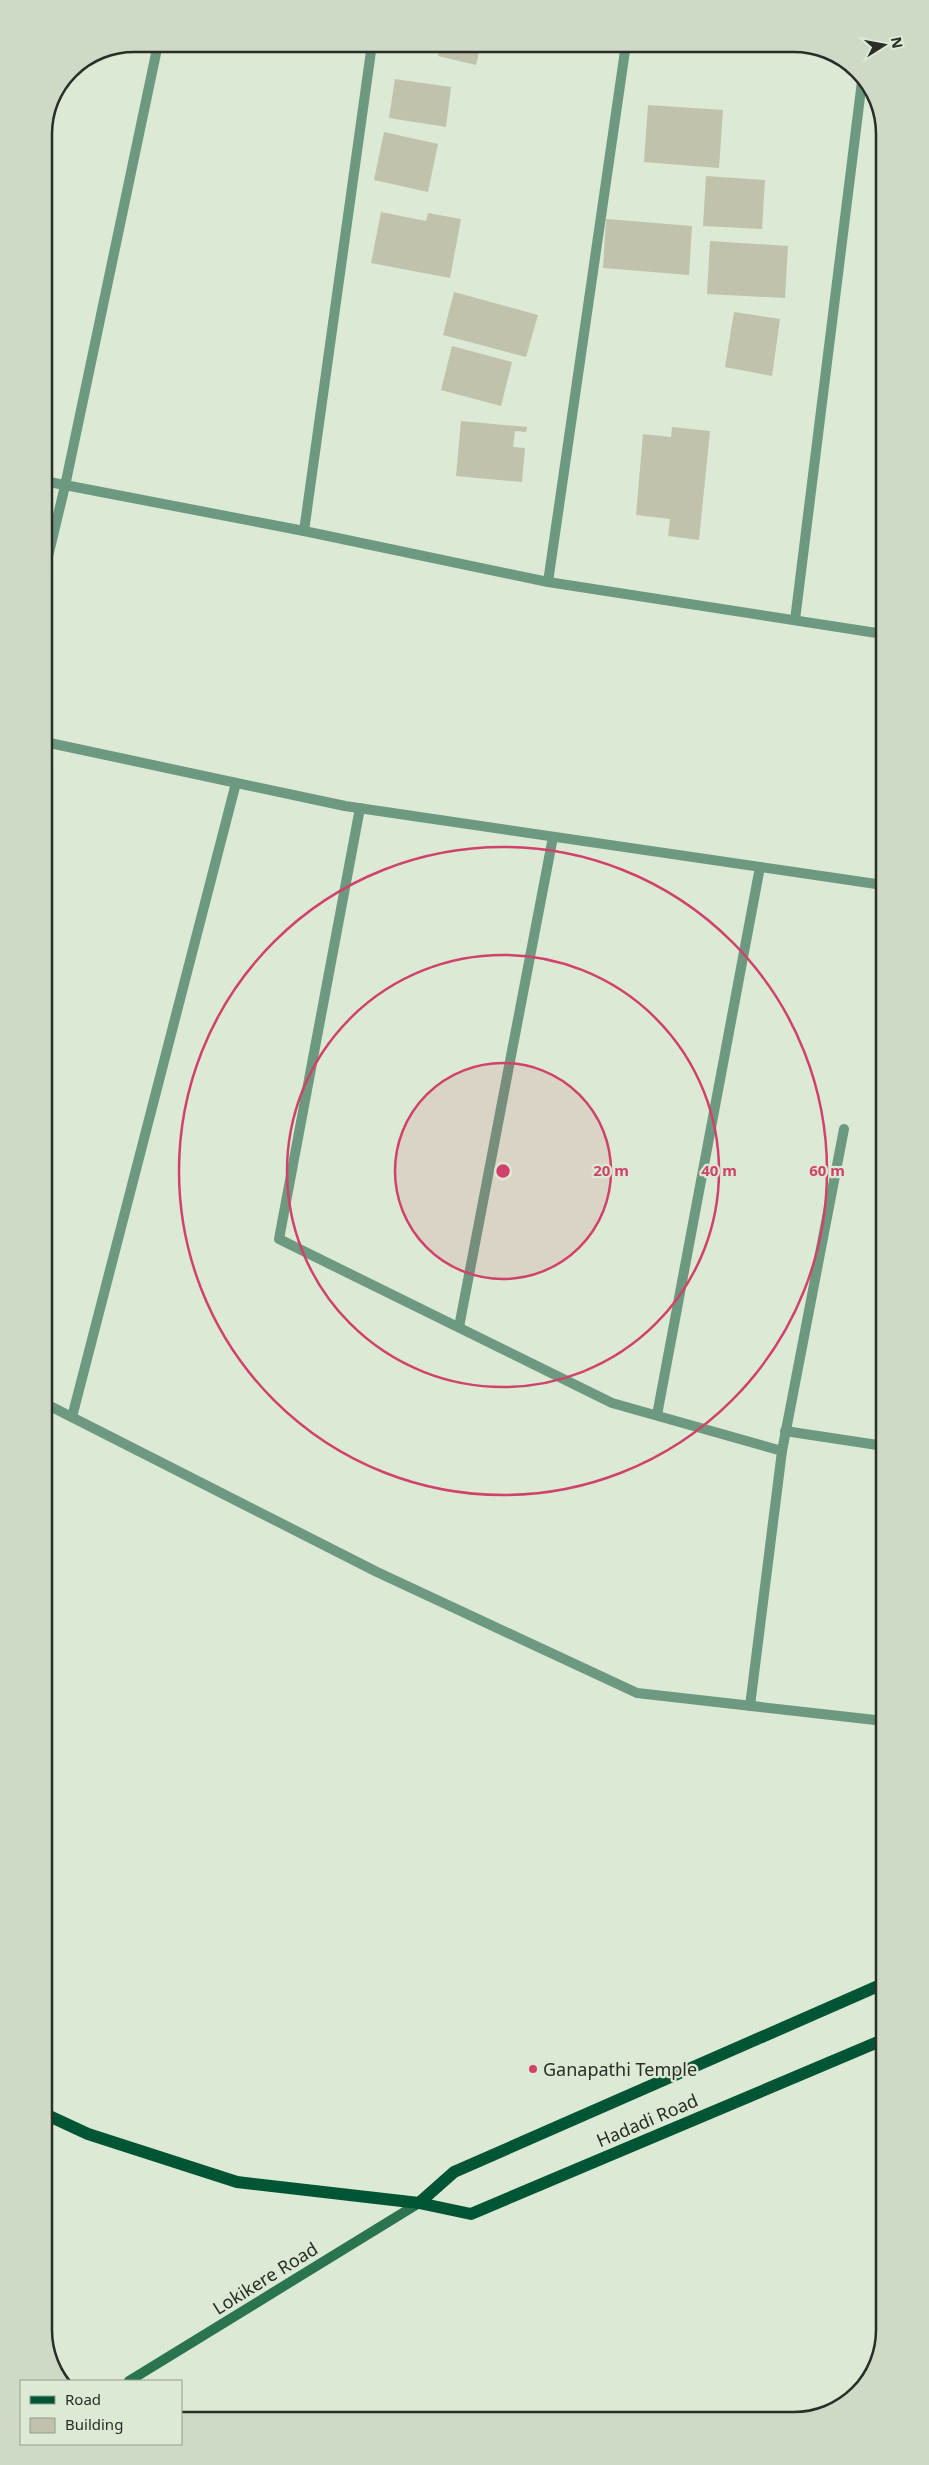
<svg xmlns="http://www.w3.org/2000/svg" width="929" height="2465" font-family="'Noto Sans',sans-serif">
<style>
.building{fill:#c1c2ab}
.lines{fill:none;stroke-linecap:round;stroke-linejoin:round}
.street{stroke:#6d9980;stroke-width:10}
.secondary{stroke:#2b7450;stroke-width:10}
.primary{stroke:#005634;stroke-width:12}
.ring{fill:none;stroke:#d04269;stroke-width:2.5}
.poi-dot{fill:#d04269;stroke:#dce9d4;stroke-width:2}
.labels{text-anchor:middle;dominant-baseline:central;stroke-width:4.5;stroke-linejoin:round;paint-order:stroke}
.poi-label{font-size:18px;fill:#292e26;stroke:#dce9d4;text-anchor:start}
.street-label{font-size:18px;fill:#292e26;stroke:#dce9d4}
.rim{fill:none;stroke:#292e26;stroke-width:2.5}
.centre{fill:#d04269;stroke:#dce9d4;stroke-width:2.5}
.ring-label{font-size:15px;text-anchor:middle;font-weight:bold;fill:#d04269;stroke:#dce9d4;stroke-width:4.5;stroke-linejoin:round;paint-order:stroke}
</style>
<rect width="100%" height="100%" fill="#dce9d4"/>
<g class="building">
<polygon points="441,44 481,44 476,65 438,56"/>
<polygon points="395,79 451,87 446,127 389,118"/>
<polygon points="648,105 723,110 719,168 644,162"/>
<polygon points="384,132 438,144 428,192 374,180"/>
<polygon points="706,176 765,180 762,229 703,226"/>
<polygon points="381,212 426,221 428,213 461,219 450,278 371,263"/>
<polygon points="606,219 692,226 689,275 603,268"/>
<polygon points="710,241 788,246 785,298 707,294"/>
<polygon points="454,292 538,315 526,357 443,335"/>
<polygon points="734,312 780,319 772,376 725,367"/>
<polygon points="452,346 512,362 501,406 441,390"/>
<polygon points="461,421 527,427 526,432 515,431 513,447 525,448 522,482 456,476"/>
<polygon points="672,427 710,431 699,540 668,536 670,519 636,515 643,434 671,437"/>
</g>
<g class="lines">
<g class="street">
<polyline points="44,481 304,531 548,582 883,634"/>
<polyline points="304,531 372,44"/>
<polyline points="45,569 65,486 158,44"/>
<polyline points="548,582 626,44"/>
<polyline points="795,620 862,81"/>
<polyline points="45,742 345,806 883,885"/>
<polyline points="360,808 279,1239 612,1403 782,1451 750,1706"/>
<polyline points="459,1327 553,837"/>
<polyline points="46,1404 377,1572 637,1693 884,1721"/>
<polyline points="657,1415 760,867"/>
<polyline points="72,1417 236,783"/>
<polyline points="785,1431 884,1446"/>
<polyline points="782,1451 844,1129"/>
</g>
<polyline class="secondary" points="129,2381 419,2203"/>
<g class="primary">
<polyline points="47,2115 88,2134 237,2182 419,2203 471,2214 885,2039"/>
<polyline points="419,2203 454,2172 885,1983"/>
</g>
</g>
<circle cx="503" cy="1171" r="108" fill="#d04269" fill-opacity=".12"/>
<g class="ring">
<circle cx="503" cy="1171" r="108"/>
<circle cx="503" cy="1171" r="216"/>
<circle cx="503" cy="1171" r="324"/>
</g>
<circle class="poi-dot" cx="533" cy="2069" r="5"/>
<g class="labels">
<g class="poi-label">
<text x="543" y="2069">Ganapathi Temple</text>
</g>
<g class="street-label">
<text transform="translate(647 2120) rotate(-23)">Hadadi Road</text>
<text transform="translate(265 2278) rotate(-32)">Lokikere Road</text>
</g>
</g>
<path d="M0 0H929V2465H0ZM134 52H794A82 82 0 0 1 876 134V2330A82 82 0 0 1 794 2412H134A82 82 0 0 1 52 2330V134A82 82 0 0 1 134 52Z" fill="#cedac6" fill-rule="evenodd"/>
<path class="rim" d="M134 52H794A82 82 0 0 1 876 134V2330A82 82 0 0 1 794 2412H134A82 82 0 0 1 52 2330V134A82 82 0 0 1 134 52Z"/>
<circle cx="503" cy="1171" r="8" class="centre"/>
<g class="ring-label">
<text x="611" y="1176">20 m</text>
<text x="719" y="1176">40 m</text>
<text x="827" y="1176">60 m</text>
</g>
<rect x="20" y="2380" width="162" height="65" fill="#dce9d4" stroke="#949e8e"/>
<rect x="30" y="2396" width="25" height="8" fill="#005634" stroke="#949e8e"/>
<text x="65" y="2405" font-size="15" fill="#292e26">Road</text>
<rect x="30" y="2418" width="25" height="15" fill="#c1c2ab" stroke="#949e8e"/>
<text x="65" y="2430" font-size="15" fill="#292e26">Building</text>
<g transform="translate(884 45) rotate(79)" stroke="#dce9d4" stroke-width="4" paint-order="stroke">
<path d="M0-4L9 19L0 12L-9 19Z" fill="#292e26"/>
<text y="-8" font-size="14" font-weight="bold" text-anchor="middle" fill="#292e26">N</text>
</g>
</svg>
